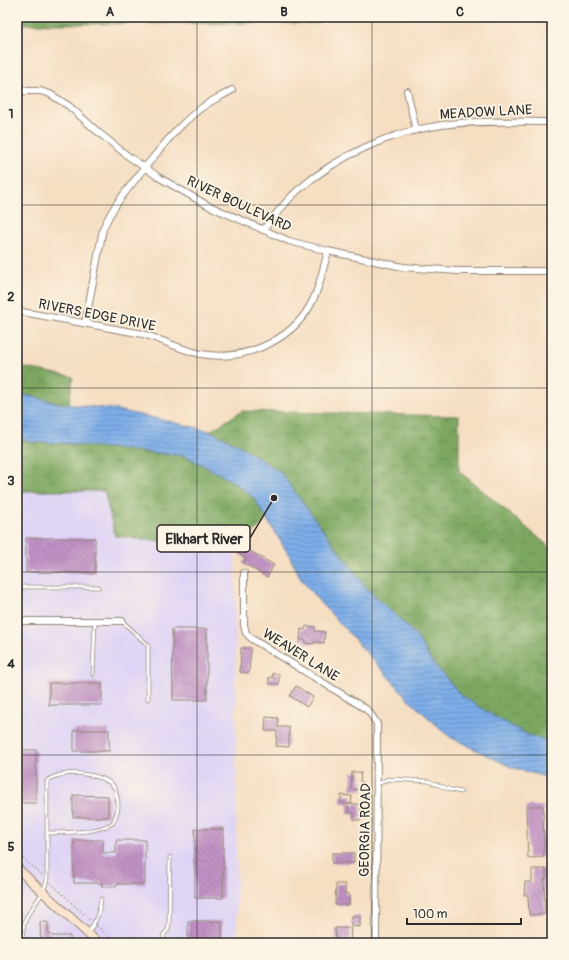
<svg xmlns="http://www.w3.org/2000/svg" width="569" height="960" font-family="Pangolin,sans-serif">
<style>
.built{fill:#dfd4f5}
.forest{fill:url(#forest-crowns);stroke:#546946}
.water{fill:url(#water-rules);stroke:#546c8a}
.building{fill:url(#building-back-hatch)}
.lines{fill:none;stroke-linecap:round;stroke-linejoin:round}
.lane-casing{stroke:#908476;stroke-width:4.5}
.street-casing{stroke:#908476;stroke-width:8}
.secondary-casing{stroke:#908476;stroke-width:10}
.path{stroke:#908476;stroke-width:1.5;stroke-dasharray:1 3;stroke-linecap:butt}
.lane{stroke:#fff;stroke-width:3}
.street{stroke:#fff;stroke-width:6}
.secondary{stroke:#fbe5cf;stroke-width:8}
.grid{fill:none;stroke:#2b2b2b;stroke-width:1;stroke-opacity:0.55}
.labels{text-anchor:middle;dominant-baseline:central;stroke-width:3.5;stroke-linejoin:round;paint-order:stroke}
.street-label{font-size:14px;fill:#2b2b2b;stroke:#fcf5e5}
.leader{fill:none;stroke:#2b2b2b;stroke-width:1.5}
.callout-dot{fill:#2b2b2b;stroke:#fcf5e5;stroke-width:1.5}
.callout{fill:#fcf5e5;stroke:#2b2b2b;stroke-width:1.5}
.callout-label{font-size:15px;text-anchor:middle;font-weight:bold;fill:#2b2b2b}
.neatline{fill:none;stroke:#2b2b2b;stroke-width:1.5}
.grid-label{font-size:13px;text-anchor:middle;font-weight:bold;fill:#2b2b2b}
</style>
<defs>
<pattern id="forest-crowns" width="20" height="18" patternUnits="userSpaceOnUse"><rect width="20" height="18" fill="#7da760"/><path d="M2 6a3 3 0 1 1 6 0M12 15a3 3 0 1 1 6 0" fill="none" stroke="#67884f"/></pattern>
<pattern id="water-rules" width="6" height="5" patternUnits="userSpaceOnUse"><rect width="6" height="5" fill="#7eaee9"/><path d="M0 2.5h6" fill="none" stroke="#678ebd"/></pattern>
<pattern id="building-back-hatch" width="6" height="6" patternUnits="userSpaceOnUse"><rect width="6" height="6" fill="#c192c5"/><path d="M-1 5l2 2M0 0l6 6M5-1l2 2" fill="none" stroke="#9d77a0"/></pattern>
</defs>
<rect width="100%" height="100%" fill="#fcf5e5"/>
<filter id="ink" filterUnits="userSpaceOnUse"><feTurbulence type="fractalNoise" baseFrequency=".025" numOctaves="2"/><feDisplacementMap in="SourceGraphic" scale="8" xChannelSelector="R" yChannelSelector="G"/><feConvolveMatrix kernelMatrix="1 2 1 2 8 2 1 2 1" color-interpolation-filters="sRGB"/></filter>
<filter id="wash" filterUnits="userSpaceOnUse"><feTurbulence type="fractalNoise" baseFrequency=".012" numOctaves="4" result="noise"/><feDisplacementMap in="SourceGraphic" scale="16" xChannelSelector="R" yChannelSelector="G"/><feGaussianBlur stdDeviation="0.9" result="paint"/><feColorMatrix in="noise" values="0 0 0 0 0 0 0 0 0 0 0 0 0 0 0 0 0 1.4 0 .05"/><feComposite in="paint" operator="in"/></filter>
<g filter="url(#wash)">
<rect width="100%" height="100%" fill="#f5dec2"/>
<polygon class="built" points="17,491 104,491 115,536 235,550 237,943 17,943"/>
<g class="forest">
<polygon points="17,17 319,17 319,23 17,24"/>
<polygon points="17,366 73,377 69,404 58,403 17,393"/>
<polygon points="242,411 459,416 459,471 552,549 552,742 528,735 494,716 461,695 432,662 416,635 364,585 280,472 239,445 210,431"/>
<polygon points="17,438 30,442 61,443 185,456 212,470 235,483 253,497 267,519 235,550 115,536 104,491 17,491"/>
</g>
<polygon class="water" points="17,393 58,403 111,409 159,419 210,431 239,445 280,472 364,585 416,635 432,662 461,695 494,716 528,735 552,742 552,779 511,767 450,737 412,703 337,620 322,605 301,579 289,555 253,497 235,483 212,470 185,456 61,443 30,442 17,438"/>
<g id="blocks">
<g class="building">
<polygon points="26,538 95,538 95,573 26,572"/>
<polygon points="243,547 274,565 267,577 243,563 246,558 239,554"/>
<polygon points="306,626 315,627 315,631 325,632 324,643 314,642 314,644 305,643 306,640 300,640 301,629 305,630"/>
<polygon points="172,629 207,629 207,700 173,700"/>
<polygon points="241,648 251,648 249,673 240,672"/>
<polygon points="273,673 279,674 279,684 269,684 269,677 272,678"/>
<rect x="49" y="683" width="53" height="22"/>
<polygon points="296,686 313,697 307,707 290,696"/>
<polygon points="266,717 278,718 278,727 289,727 289,747 276,746 277,731 265,731"/>
<rect x="74" y="730" width="35" height="21"/>
<polygon points="18,750 36,750 36,803 17,803"/>
<polygon points="352,772 361,772 360,782 363,782 362,790 351,789"/>
<polygon points="73,795 108,796 108,817 73,817"/>
<polygon points="341,795 352,796 351,804 341,803"/>
<polygon points="348,804 361,804 360,820 354,820 354,813 348,813"/>
<polygon points="526,806 543,806 544,857 528,858"/>
<rect x="195" y="829" width="28" height="69"/>
<polygon points="74,840 103,840 103,853 116,853 116,840 145,840 145,884 116,884 116,887 102,887 102,883 74,883"/>
<rect x="332" y="853" width="22" height="10"/>
<polygon points="532,869 546,869 546,879 544,879 545,914 529,915 528,895 524,895 525,882 532,882"/>
<polygon points="336,884 345,884 345,894 349,894 349,905 335,905"/>
<polygon points="352,916 360,916 360,927 351,926"/>
<rect x="188" y="921" width="34" height="22"/>
<polygon points="40,922 48,922 48,932 52,936 70,936 70,943 41,943"/>
<polygon points="335,928 351,928 350,943 336,943"/>
</g>
</g>
</g>
<g filter="url(#ink)">
<use href="#blocks" fill-opacity="0" stroke="#908476" stroke-width="1"/>
<g class="lines">
<defs>
<g id="lane">
<polyline points="20,621 20,587 99,587"/>
<polyline points="122,621 148,645 148,699"/>
<polyline points="93,675 95,621"/>
<polyline points="378,784 388,779 428,781 451,790 461,792"/>
<path d="M88,933C96,922 99,913 101,899"/>
<path d="M21,943L24,924L27,916L43,892L47,880V781C60,769 104,772 114,787C116,789 116,791 116,793C120,806 118,811 113,823C93,834 70,832 48,833"/>
<polyline points="163,943 164,934 168,930 169,925 170,857"/>
</g>
<g id="street">
<polyline points="17,91 40,91 50,94 69,106 98,132 128,156 160,178 207,205 289,241 328,251 403,267 457,271 552,271"/>
<polyline points="407,91 416,130"/>
<path d="M263,230C274,217 284,203 297,191C337,156 390,132 442,125C478,120 516,122 552,122"/>
<path d="M17,311L143,334C163,340 181,350 201,354C248,362 299,338 316,293C321,280 324,265 328,251"/>
<path d="M85,324L103,229C112,207 127,190 142,171C162,147 181,121 207,104C215,99 224,95 232,90"/>
<polyline points="244,573 244,625 246,633 252,639 366,709 370,713 377,724 376,943"/>
<polyline points="17,621 122,621"/>
</g>
<polyline id="secondary" points="17,868 98,943"/>
</defs>
<use href="#lane" class="lane-casing"/>
<use href="#street" class="street-casing"/>
<use href="#secondary" class="secondary-casing"/>
<g class="path">
<polyline points="17,853 42,875"/>
<polyline points="51,883 90,920"/>
<polyline points="97,926 115,943"/>
</g>
<use href="#lane" class="lane"/>
<use href="#street" class="street"/>
<use href="#secondary" class="secondary"/>
</g>
</g>
<path class="grid" d="M197,17V943M372,17V943M17,205H552M17,388H552M17,572H552M17,755H552"/>
<g class="labels">
<g class="street-label">
<text transform="translate(486 112) rotate(-3)">MEADOW LANE</text>
<text transform="translate(239 204) rotate(25)">RIVER BOULEVARD</text>
<text transform="translate(97 315) rotate(11)">RIVERS EDGE DRIVE</text>
<text transform="translate(301 655) rotate(32)">WEAVER LANE</text>
<text transform="translate(365 830) rotate(-89)">GEORGIA ROAD</text>
</g>
</g>
<path class="leader" d="M274 498L250 538"/>
<circle class="callout-dot" cx="274" cy="498" r="4"/>
<rect class="callout" x="157" y="525" width="93" height="27" rx="4"/>
<g class="callout-label">
<text x="204" y="544">Elkhart River</text>
</g>
<rect width="569" height="960" fill="none" stroke="#fcf5e5" stroke-width="44"/>
<path d="M407 918v6h114v-6" fill="none" stroke="#2b2b2b" stroke-width="2"/>
<text x="413" y="918" font-size="12" fill="#2b2b2b" stroke="#fcf5e5" stroke-width="3" paint-order="stroke">100 m</text>
<rect x="22" y="22" width="525" height="916" class="neatline"/>
<g class="grid-label">
<text x="110" y="16">A</text>
<text x="284" y="16">B</text>
<text x="460" y="16">C</text>
<text x="11" y="118">1</text>
<text x="11" y="301">2</text>
<text x="11" y="485">3</text>
<text x="11" y="668">4</text>
<text x="11" y="851">5</text>
</g>
</svg>
